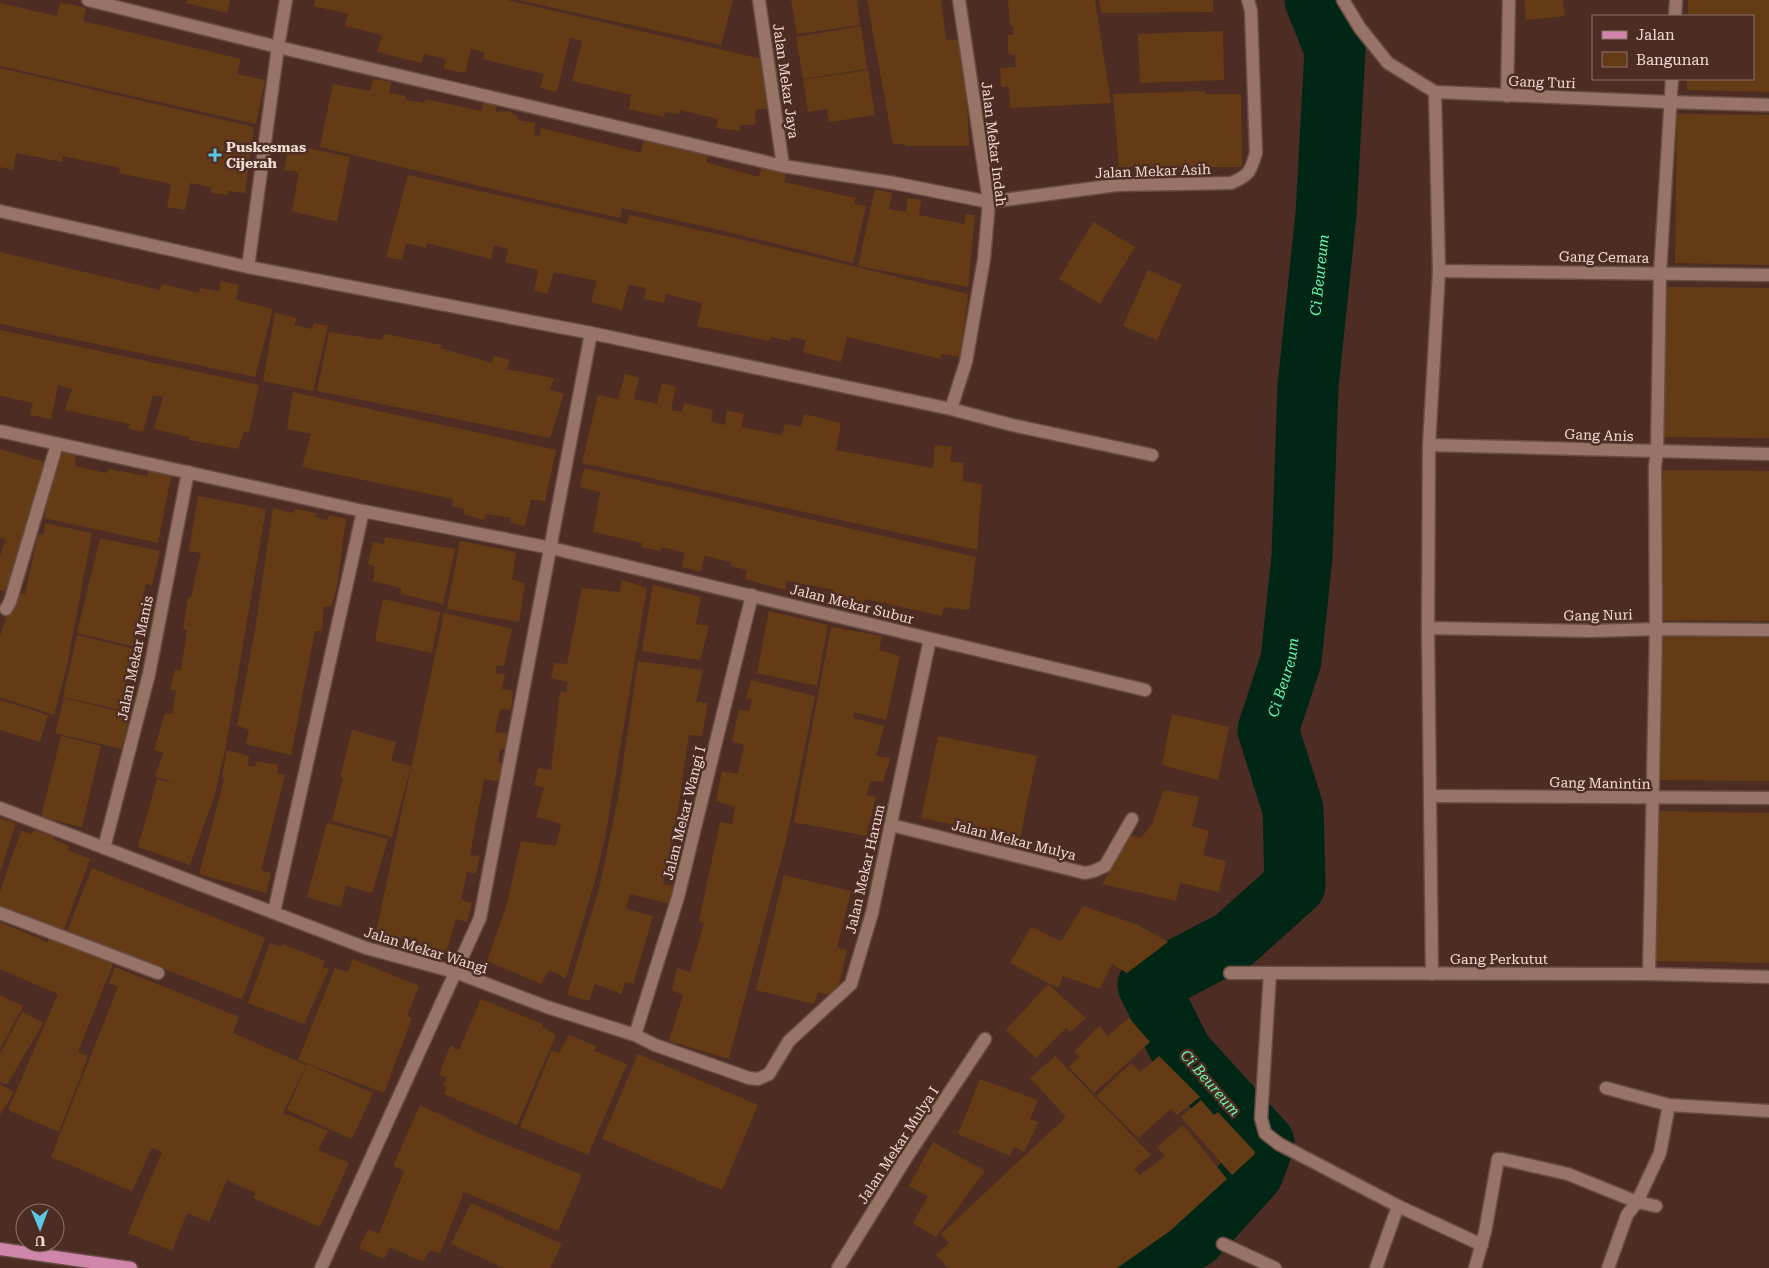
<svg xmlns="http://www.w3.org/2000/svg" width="1769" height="1268" font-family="'Roboto Serif',serif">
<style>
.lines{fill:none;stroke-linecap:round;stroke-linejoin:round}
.river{stroke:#022615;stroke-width:61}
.building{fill:#653b15}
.minor-casing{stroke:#674c43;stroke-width:15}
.major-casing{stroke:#674c43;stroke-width:15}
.minor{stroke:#987367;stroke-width:12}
.major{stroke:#d086ab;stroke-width:12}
.poi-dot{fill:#5ac8e6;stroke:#4d2d23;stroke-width:2}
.labels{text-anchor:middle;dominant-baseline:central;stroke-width:5;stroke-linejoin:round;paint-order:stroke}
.street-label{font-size:14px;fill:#f0dbd4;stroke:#4d2d23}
.poi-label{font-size:14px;font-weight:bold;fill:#f0dbd4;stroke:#4d2d23;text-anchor:start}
.water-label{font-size:15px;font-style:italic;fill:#68f7b0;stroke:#4d2d23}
</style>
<rect width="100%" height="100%" fill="#4d2d23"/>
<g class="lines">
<path class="river" id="s1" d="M1137,1268L1194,1238L1253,1173L1264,1143L1182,1053L1148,985L1234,940L1295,885L1293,809L1268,730L1291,660L1302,557L1308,386L1326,214L1335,50L1315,0"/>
</g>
<g class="building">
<polygon points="187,0 230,0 227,13 187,3"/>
<polygon points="315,0 507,0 766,60 767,109 756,109 755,125 740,125 739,131 716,128 718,119 680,110 679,114 665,112 664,117 629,109 631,95 572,81 582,41 570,38 557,92 540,88 544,74 483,59 484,52 471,49 465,73 444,69 446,59 424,54 421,63 377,52 382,35 345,26 348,14 314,6"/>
<polygon points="518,0 733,0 721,45"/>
<polygon points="791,0 857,0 860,25 797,34"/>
<polygon points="867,0 941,0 946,40 963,39 965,57 969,146 905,146 905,144 893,144"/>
<polygon points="1008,0 1095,0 1111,103 1010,108 1009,87 1001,87 1000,68 1016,67 1015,55 1011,55 1008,52 1008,35 1013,35 1013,26 1010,26"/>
<polygon points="1099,0 1213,0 1213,12 1101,13"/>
<polygon points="1524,0 1563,0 1565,16 1526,20"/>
<polygon points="1688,0 1769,0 1769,92 1687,90 1687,79 1753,79 1753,16 1688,16"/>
<polygon points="0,3 57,16 60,3 74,5 86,8 83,21 241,59 237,74 265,80 256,124 0,66"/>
<polygon points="861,26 867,69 803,79 796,37"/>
<polygon points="1223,31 1224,80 1140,83 1138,34"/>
<polygon points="0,68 254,127 245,193 228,191 227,195 211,193 211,187 190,183 185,210 167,207 171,184 119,173 120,168 63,156 62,162 16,153 13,170 0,167"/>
<polygon points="868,70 875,115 829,122 827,109 808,112 803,80"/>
<polygon points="373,79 391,82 389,93 406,96 405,100 424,103 425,99 482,111 483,101 497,103 496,112 509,111 517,116 518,120 535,123 534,135 540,136 541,128 641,153 644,139 709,150 706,162 759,177 762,164 787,169 784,182 856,198 854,204 866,206 853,263 716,229 622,208 620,218 521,196 320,147 333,84 370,91"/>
<polygon points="1205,91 1205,94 1241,94 1242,167 1119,167 1113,94"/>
<polygon points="1677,114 1769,115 1769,265 1675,263"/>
<polygon points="289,144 350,157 337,222 292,211 299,172 284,170"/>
<polygon points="408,175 627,224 629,215 740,239 968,294 961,357 941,354 941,359 847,337 841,362 803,352 806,340 791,337 790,341 771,337 769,341 697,326 702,303 666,294 664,303 644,299 646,288 629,285 622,310 591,302 597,281 554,272 547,294 534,291 538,270 505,262 508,249 494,245 491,259 427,243 426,248 406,243 402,260 386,257"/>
<polygon points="875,189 892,193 889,209 906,212 908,198 921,200 919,215 964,224 966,214 975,215 968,287 858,266"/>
<polygon points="1093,222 1135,247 1100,304 1059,279"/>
<polygon points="0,252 160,290 162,284 199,293 200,288 219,291 221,281 239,285 236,300 273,309 255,377 0,324"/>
<polygon points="1148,270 1182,285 1157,340 1123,326"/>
<polygon points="1666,287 1769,288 1769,438 1664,437"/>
<polygon points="275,313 297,318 294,325 312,329 314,323 328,326 313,391 263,381"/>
<polygon points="0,330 259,385 249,432 244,432 238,449 189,440 189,437 154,429 163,397 153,395 143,432 128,428 130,424 65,410 72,389 58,385 51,419 30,415 33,403 0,396"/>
<polygon points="329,332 381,340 385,334 442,345 440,348 492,363 494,356 510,360 507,369 554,378 550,390 564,394 550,438 317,391"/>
<polygon points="625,374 639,378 634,399 657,404 662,383 676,387 671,410 682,412 684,403 713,410 711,422 725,425 727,410 744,414 741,427 782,435 785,424 801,427 804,414 841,423 836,450 933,468 935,445 952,447 950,461 964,463 963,481 982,484 977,550 582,463 598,395 618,399"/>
<polygon points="293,392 556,450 545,502 531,499 525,526 510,523 511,518 486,514 484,520 463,514 464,509 452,506 453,499 302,467 311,434 287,429"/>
<polygon points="59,448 77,451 75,466 106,473 109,469 147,476 151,466 172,471 158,543 44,518"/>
<polygon points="0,449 48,463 10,593 0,590 0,556 6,539 0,538"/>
<polygon points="584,468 976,557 969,610 944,607 942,616 865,599 862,610 841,606 842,601 832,599 834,590 787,581 785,590 745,579 747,570 731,566 731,562 704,556 701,572 682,567 685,553 661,547 661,551 641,547 642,543 593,532 600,492 580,487"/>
<polygon points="1663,470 1769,471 1769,621 1660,620"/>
<polygon points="198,496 266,509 226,746 215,794 190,865 138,847 157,779 176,784 155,776 164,752 154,750 165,713 172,714 176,691 170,689 175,670 181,670 187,630 183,629 188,599 191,597 201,553 189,551"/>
<polygon points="273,508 293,513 295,509 317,513 315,517 327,520 329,515 346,519 337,586 332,606 324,607 322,631 315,631 291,755 246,744 249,730 237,725 255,630"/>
<polygon points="45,523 92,533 67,665 54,715 0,697 0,636 15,593 25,594 38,534 44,534"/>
<polygon points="385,537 455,549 443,604 401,594 401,588 373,581 375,567 368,564 373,542 384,544"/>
<polygon points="100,538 160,551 152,585 146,584 141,603 146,605 136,647 77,633"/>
<polygon points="460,541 516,552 512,579 525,584 519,622 447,609"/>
<polygon points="622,580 647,588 606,832 596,877 566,978 549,970 541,984 487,961 507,904 521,841 556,846 561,824 536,817 544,788 534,785 538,768 551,770 560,692 566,692 568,682 551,678 554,663 567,664 582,588 620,592"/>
<polygon points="653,585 701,597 696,624 709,626 700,660 642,651"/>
<polygon points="383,599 440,612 432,653 375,641"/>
<polygon points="769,611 828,625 817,686 757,673"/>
<polygon points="444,613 512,629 504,666 497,665 495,673 505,674 502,689 513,691 511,710 500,709 495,732 508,733 505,749 500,749 498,762 502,763 499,782 484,779 470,855 480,856 476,874 467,872 461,900 472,903 467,922 456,919 446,952 376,933"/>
<polygon points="831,627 882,636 879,650 900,656 886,720 854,712 853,718 884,726 876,756 890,758 883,782 871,781 866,795 876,797 866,836 794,822"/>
<polygon points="1661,630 1769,632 1769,781 1660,780"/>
<polygon points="77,635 134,649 120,710 63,697"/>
<polygon points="638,661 703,670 696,702 708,703 702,736 689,735 678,810 663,884 674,886 671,904 630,894 626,909 653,916 633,984 625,982 622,994 595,984 589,1001 567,995 600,885 618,798"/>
<polygon points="751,680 815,696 787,837 729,1059 669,1041 683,995 672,990 677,968 690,972 704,923 699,921 720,822 732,824 735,807 716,801 722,771 738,774 744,745 732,741 739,710 749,711 752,699 746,698"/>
<polygon points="64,698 130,714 122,749 55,733"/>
<polygon points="0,700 48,715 40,742 0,730"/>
<polygon points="1172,714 1229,727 1218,780 1162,765"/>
<polygon points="352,730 396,742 391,761 411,766 392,837 332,821 343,778 340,777"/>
<polygon points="61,736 101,746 82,827 41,817"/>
<polygon points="938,736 1037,756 1020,838 921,818"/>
<polygon points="227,750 249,756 248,765 254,767 257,761 278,765 277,773 285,775 261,870 271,873 266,893 199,874 224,780 222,778"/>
<polygon points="1164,790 1199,797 1192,826 1209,831 1203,855 1226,861 1219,892 1180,883 1176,901 1102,884 1130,835 1141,838 1152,824"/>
<polygon points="1655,811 1769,813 1769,963 1653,961"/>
<polygon points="0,818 16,823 0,872"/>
<polygon points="327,823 388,839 372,893 346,886 340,907 307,897"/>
<polygon points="33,830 54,836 53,839 70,846 67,850 90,859 63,932 0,908 0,892 21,831 32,834"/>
<polygon points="92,868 265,938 242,999 67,932"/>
<polygon points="784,875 851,891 837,948 847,950 836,997 818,992 814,1004 756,990"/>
<polygon points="1083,906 1138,925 1168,942 1127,973 1112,964 1100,989 1063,976 1058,988 1010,963 1031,927 1061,941"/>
<polygon points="0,922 47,942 50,938 67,945 68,942 114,962 78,1052 88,1056 59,1132 8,1110 58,994 0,969"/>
<polygon points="270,943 281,947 282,944 325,961 322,967 329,969 304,1024 248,1003"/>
<polygon points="353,959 419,986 407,1016 412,1018 384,1093 298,1060 335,968 348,972"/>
<polygon points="115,967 239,1017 233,1033 306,1065 283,1113 328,1131 318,1150 349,1163 320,1227 253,1198 256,1193 227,1180 209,1222 187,1213 172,1251 128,1233 162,1152 152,1148 132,1191 51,1157 118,987 109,983"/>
<polygon points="1048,984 1086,1018 1070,1032 1066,1028 1036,1058 1006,1030"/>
<polygon points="0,995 23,1006 0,1049"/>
<polygon points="481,999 543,1024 542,1027 556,1035 517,1125 444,1094 447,1087 443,1085 447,1078 439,1075 450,1046 459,1050"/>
<polygon points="22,1012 43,1023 7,1085 0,1082 0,1054"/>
<polygon points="1129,1018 1150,1042 1094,1093 1069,1067 1080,1056 1074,1052 1099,1026 1108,1036"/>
<polygon points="569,1035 596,1046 594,1051 627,1064 588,1155 520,1127 552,1050 559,1053"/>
<polygon points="638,1054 758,1105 722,1190 602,1139"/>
<polygon points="1055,1056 1151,1155 1134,1169 1140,1175 1165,1156 1157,1147 1183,1125 1227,1179 1170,1231 1117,1268 948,1268 936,1255 949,1243 941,1234 1066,1117 1030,1078"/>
<polygon points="1159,1056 1200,1097 1177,1115 1171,1109 1138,1138 1096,1096 1131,1063 1140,1072"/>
<polygon points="307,1064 373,1093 352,1139 287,1110"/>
<polygon points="980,1079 1038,1100 1030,1119 1039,1122 1024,1152 1014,1147 1010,1156 958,1134"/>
<polygon points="0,1084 14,1092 0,1115"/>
<polygon points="1201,1100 1214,1115 1218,1112 1255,1152 1254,1155 1232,1175 1181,1117"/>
<polygon points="420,1105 487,1137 582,1175 558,1231 464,1192 440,1253 430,1250 423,1262 390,1247 384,1259 359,1248 368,1229 379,1234 404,1171 393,1166"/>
<polygon points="933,1142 985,1171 936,1237 913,1223 928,1196 909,1186"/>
<polygon points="471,1203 562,1244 550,1268 504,1268 451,1244"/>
</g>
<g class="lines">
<defs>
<g id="minor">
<path d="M88,0L278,47L783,166L894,183L989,202L1117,185L1231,183C1250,175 1250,172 1256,153L1251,11L1248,0"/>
<polyline points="759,0 783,166"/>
<polyline points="1343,0 1360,28 1388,63 1435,92"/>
<polyline points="1675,16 1676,0"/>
<polyline points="1435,92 1670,102 1769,105"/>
<polyline points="1507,96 1509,0"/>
<polyline points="0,211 248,267 591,333 951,409 1012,425 1152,455"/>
<polyline points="248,267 278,47 286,0"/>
<polyline points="1439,271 1769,275"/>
<polyline points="951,409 966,362 984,259 989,202 959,0"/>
<polyline points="0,431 363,511 551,548 1145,690"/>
<polyline points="1429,445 1769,454"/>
<polyline points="6,609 10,602 57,444"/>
<polyline points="1428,628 1592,631 1656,629 1769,630"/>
<polyline points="1431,796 1769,798"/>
<polyline points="0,808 366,948 455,972 547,1007 635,1035 655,1045 749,1078 758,1079 769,1074 789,1041 851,984 872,913 930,639"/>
<polyline points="891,825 1085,873 1094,871 1105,866 1132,819"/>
<polyline points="104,848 149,674 188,472"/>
<polyline points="274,912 363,511"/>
<polyline points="0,913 158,973"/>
<polyline points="1230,973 1649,974 1769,977"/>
<polyline points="1270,973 1261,1118 1265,1133 1279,1144 1398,1206 1482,1245"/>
<polyline points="1432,974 1428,628 1429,445 1439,271 1435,92"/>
<polyline points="1649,974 1656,629 1655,466 1657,452 1660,273 1672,79"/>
<polyline points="635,1035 678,897 752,595"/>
<polyline points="1606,1088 1669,1105 1769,1111"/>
<polyline points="1223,1244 1275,1268"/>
<polyline points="321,1268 480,918 591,333"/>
<polyline points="838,1268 906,1158 985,1039"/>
<polyline points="1376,1268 1398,1206"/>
<polyline points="1475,1268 1485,1232 1498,1159 1502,1159 1568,1174 1637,1202 1660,1153 1669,1105"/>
<polyline points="1608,1268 1627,1215 1637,1202 1656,1206"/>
</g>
<polyline id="major" points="0,1249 131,1268"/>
</defs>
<use href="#minor" class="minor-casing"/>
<use href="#major" class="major-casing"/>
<use href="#minor" class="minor"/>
<use href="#major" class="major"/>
</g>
<path class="poi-dot" d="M212.5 147.5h5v5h5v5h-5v5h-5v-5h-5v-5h5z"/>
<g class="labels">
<g class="street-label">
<text transform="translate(786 81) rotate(82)">Jalan Mekar Jaya</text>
<text transform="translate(1542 82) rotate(2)">Gang Turi</text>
<text transform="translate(994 144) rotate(83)">Jalan Mekar Indah</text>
<text transform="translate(1153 171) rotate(-2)">Jalan Mekar Asih</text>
<text transform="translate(1604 257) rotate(1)">Gang Cemara</text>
<text transform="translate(1599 435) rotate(2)">Gang Anis</text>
<text transform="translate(852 604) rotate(14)">Jalan Mekar Subur</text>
<text transform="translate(1598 615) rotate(-1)">Gang Nuri</text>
<text transform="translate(135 658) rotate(-78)">Jalan Mekar Manis</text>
<text transform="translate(1600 783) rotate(1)">Gang Manintin</text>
<text transform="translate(684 813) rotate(-76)">Jalan Mekar Wangi I</text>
<text transform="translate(1014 840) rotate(14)">Jalan Mekar Mulya</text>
<text transform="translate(865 869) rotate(-77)">Jalan Mekar Harum</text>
<text transform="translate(426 950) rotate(17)">Jalan Mekar Wangi</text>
<text x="1499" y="959">Gang Perkutut</text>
<text transform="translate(898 1145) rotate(-57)">Jalan Mekar Mulya I</text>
</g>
<g class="poi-label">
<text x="226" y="147">Puskesmas<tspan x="226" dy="16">Cijerah</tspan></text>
</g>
<g class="water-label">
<text stroke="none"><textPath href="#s1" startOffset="1180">Ci Beureum</textPath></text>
<text stroke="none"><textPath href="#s1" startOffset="775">Ci Beureum</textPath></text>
<text transform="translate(1210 1083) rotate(49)">Ci Beureum</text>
</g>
</g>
<rect x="1592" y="15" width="162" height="65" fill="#4d2d23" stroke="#8e736a"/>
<rect x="1602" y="31" width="25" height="8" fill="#d086ab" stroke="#8e736a"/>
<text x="1636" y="40" font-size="15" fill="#f0dbd4">Jalan</text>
<rect x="1602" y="52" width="25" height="15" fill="#653b15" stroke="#8e736a"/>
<text x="1636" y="65" font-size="15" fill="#f0dbd4">Bangunan</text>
<g transform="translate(40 1228) rotate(179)"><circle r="24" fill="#4d2d23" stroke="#8e736a"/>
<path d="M0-4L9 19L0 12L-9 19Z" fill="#5ac8e6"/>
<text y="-8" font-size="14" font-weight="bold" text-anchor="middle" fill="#f0dbd4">U</text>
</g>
</svg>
